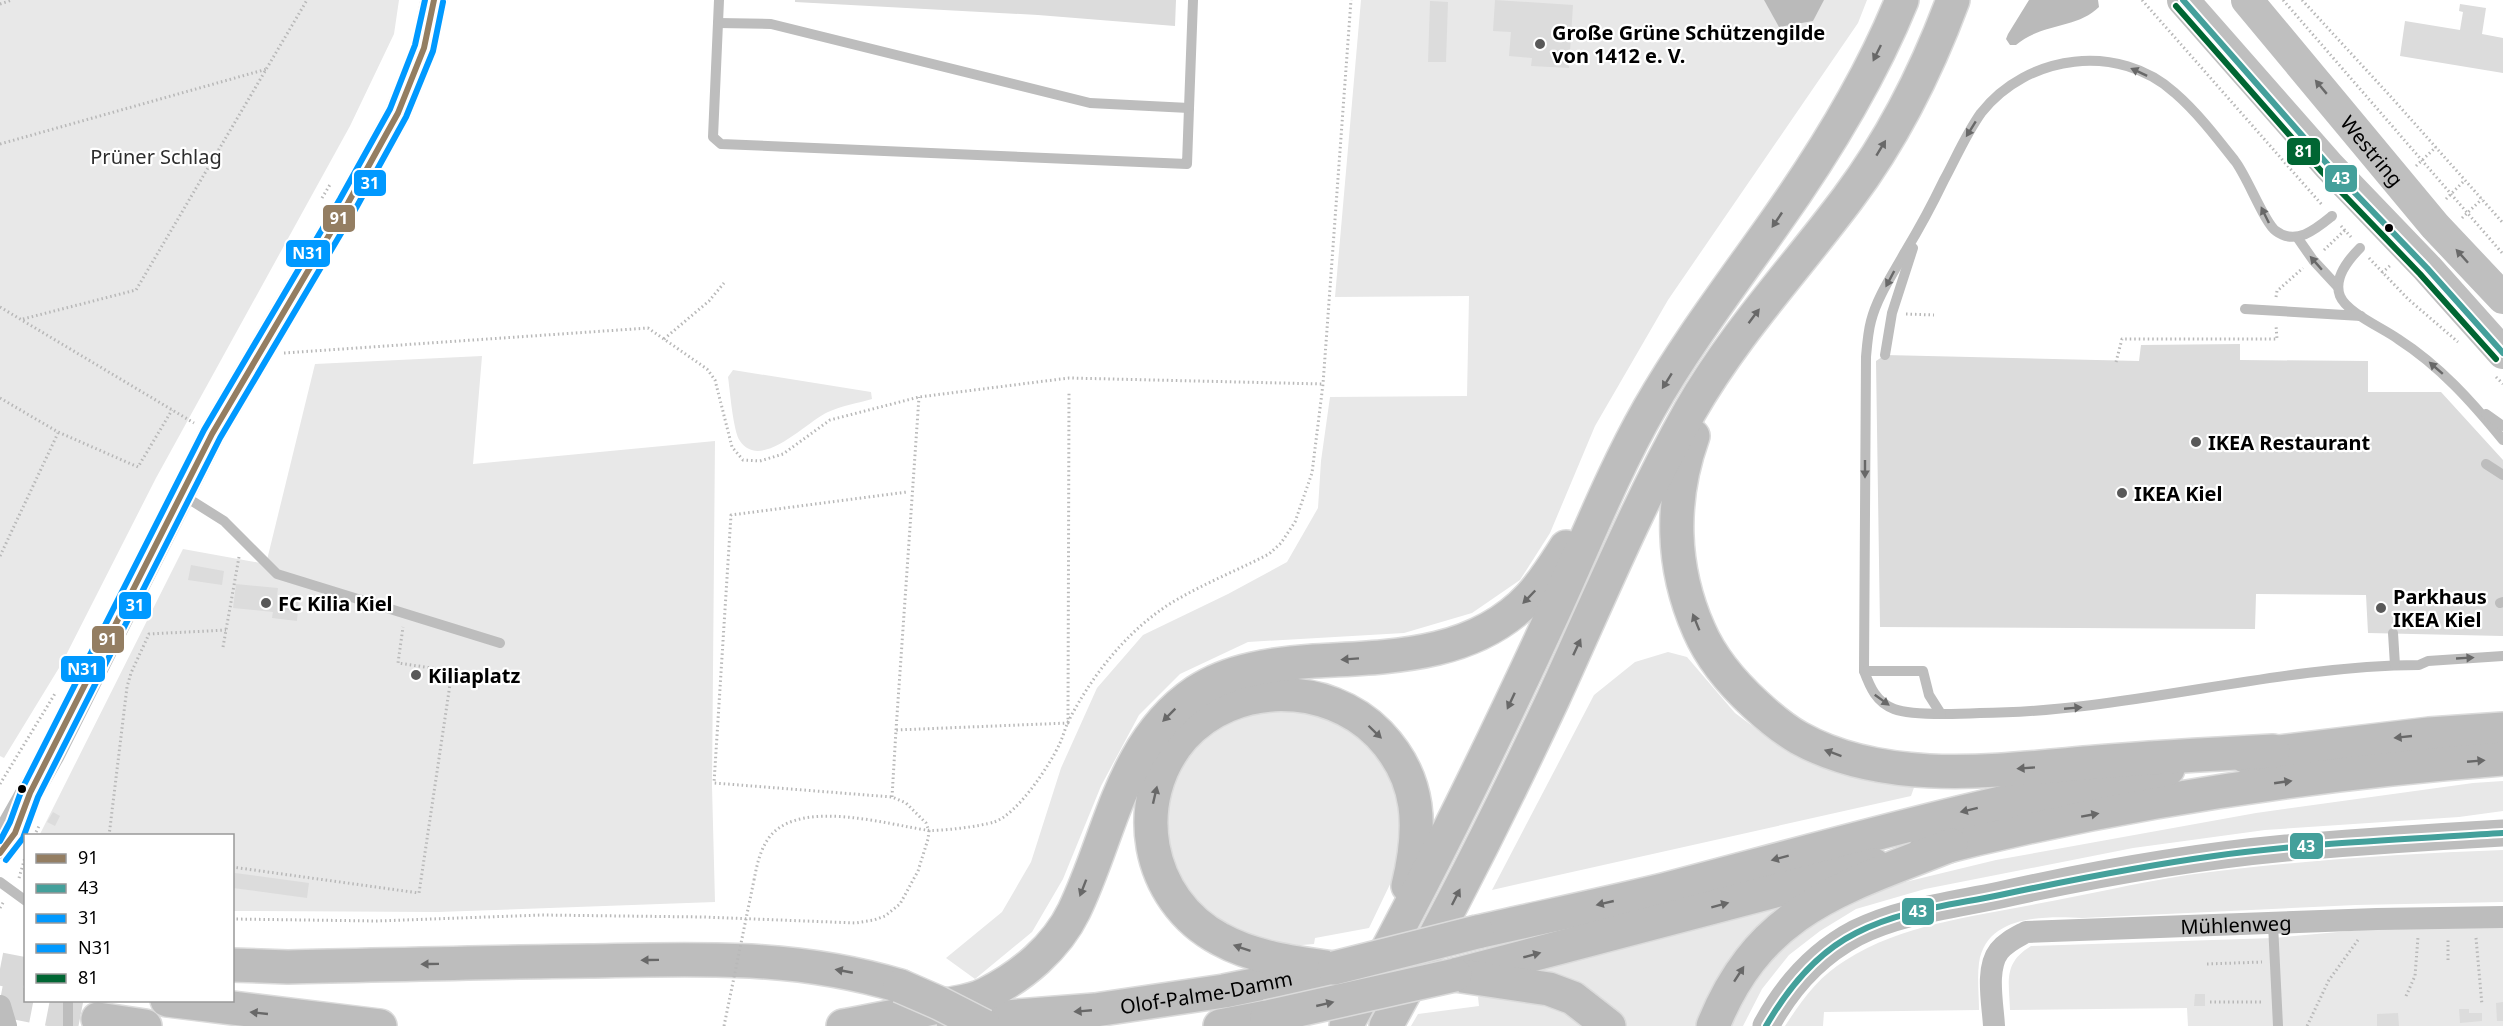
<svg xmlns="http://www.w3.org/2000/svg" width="2503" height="1026" font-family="'Noto Sans',sans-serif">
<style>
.green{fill:#e8e8e8}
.water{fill:#bababa}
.building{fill:#dcdcdc}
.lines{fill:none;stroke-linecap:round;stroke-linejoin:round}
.trunk-tunnel{stroke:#d9d9d9;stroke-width:33;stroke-dasharray:33 16;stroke-linecap:butt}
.trunk-casing{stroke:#dbdbdb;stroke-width:36}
.motorway-casing{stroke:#dbdbdb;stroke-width:36}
.path{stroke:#b8b8b8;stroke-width:3;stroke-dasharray:1.5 3;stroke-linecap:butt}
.service{stroke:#bdbdbd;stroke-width:10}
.minor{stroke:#bdbdbd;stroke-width:22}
.tertiary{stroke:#bdbdbd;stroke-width:27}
.secondary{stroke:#bfbfbf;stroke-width:32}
.trunk{stroke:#bdbdbd;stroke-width:33}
.motorway{stroke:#bdbdbd;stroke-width:33}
.trunk-bridge-casing{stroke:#dbdbdb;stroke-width:36;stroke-linecap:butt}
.path-bridge{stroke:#b8b8b8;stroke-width:3;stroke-dasharray:1.5 3;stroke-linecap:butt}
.trunk-bridge{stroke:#bdbdbd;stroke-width:33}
.bus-1-casing{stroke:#fff;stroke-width:10}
.bus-2-casing{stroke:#fff;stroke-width:10}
.bus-3-casing{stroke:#fff;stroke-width:10}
.bus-4-casing{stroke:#fff;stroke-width:10}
.bus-5-casing{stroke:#fff;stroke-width:10}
.bus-1{stroke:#947e62;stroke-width:6}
.bus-2{stroke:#44a09b;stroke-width:6}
.bus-3{stroke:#09f;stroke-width:6}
.bus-4{stroke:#09f;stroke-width:6}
.bus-5{stroke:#063;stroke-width:6}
.oneway{fill:#686868}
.oneway2{fill:#696969}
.poi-dot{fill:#595959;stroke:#fff;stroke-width:2}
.bus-dot{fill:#000;stroke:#fff;stroke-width:2}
.labels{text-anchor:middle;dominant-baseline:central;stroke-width:4.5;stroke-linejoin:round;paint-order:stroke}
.poi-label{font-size:20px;font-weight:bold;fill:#000;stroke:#fff;text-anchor:start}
.street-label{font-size:20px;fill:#000;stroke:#fff}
.park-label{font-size:20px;fill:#2d2d2d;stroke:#fff}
.line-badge{stroke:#fff;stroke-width:2}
.badge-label{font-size:16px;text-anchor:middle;font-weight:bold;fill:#fff}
</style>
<rect width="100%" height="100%" fill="#fff"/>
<g class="green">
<polygon points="0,0 399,0 394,34 350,126 156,478 62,663 4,758 0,756"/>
<polygon points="1361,0 1867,0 1858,23 1668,300 1595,426 1550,533 1520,580 1472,613 1404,633 1248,642 1180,674 1139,715 1101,786 1063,879 1032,932 975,979 946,958 1002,912 1031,862 1061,768 1097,688 1143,635 1228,594 1287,562 1318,508 1321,461 1330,397 1467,396 1469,296 1335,297"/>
<polygon points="482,356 473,464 715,441 712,786 715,902 438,912 233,911 232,836 39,836 183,549 266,564 315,364"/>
<path d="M733,370L871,392L872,399C858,403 841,406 828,412C807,421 761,472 740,441C733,431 730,390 728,377Z"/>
<polygon points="1668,652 1687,657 1735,713 1786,751 1829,766 1916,782 1911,796 1492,890 1594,695 1635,662"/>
<polygon points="1309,704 1372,742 1398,787 1403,837 1393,878 1369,928 1315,938 1314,944 1290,946 1241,940 1187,903 1161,837 1176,764 1237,711"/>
<polygon points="2503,781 2503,811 2459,817 2265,830 2133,848 1925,889 1856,909 1820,931 1789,955 1762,989 1743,1026 1725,1026 1760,964 1825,911 1897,884 1996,860 2256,813 2473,783"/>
<path d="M2503,850V902L2356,905L2082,918C2045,916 1986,915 1979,963C1977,978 1979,995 1979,1010L1824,1012L1823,1026H1785C1802,1000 1819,976 1846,960C1902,924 1972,917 2036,904C2086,895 2136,883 2187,875C2292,861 2397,854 2503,850Z"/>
<polygon points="1793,902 1704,1026 1616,1026 1528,973"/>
<path d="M2503,923V1026H2188L2187,1008L2010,1010C2009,981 2003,963 2031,946L2273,938L2415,925Z"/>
<polygon points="1502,996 1551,1000 1594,1026 1411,1026 1418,1014 1479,1006 1478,997"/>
</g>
<g class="water">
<polygon points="1764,0 1824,0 1813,21 1779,27"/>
<path d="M2029,0H2098L2099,7C2077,29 2041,23 2016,45H2010L2006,39L2008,34Z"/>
</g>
<g class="building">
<polygon points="795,0 1176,0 1175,26 1038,15 795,2"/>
<polygon points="1495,0 1573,5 1569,68 1531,66 1532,58 1509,56 1511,32 1493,31"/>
<polygon points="1430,1 1448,2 1446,62 1428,62"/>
<polygon points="2460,4 2486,8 2482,34 2503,38 2503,73 2400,56 2405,21 2460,30 2463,12 2459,11"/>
<polygon points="2240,344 2240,360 2368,361 2368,392 2441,392 2503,460 2503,636 2368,633 2366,595 2256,594 2255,629 1880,627 1876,361 1885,355 2139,361 2141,345"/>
<polygon points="191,565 224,571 222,585 188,580"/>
<polygon points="236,584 278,588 277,596 299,598 297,621 272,618 273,612 233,608"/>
<polygon points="53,812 60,816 55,826 47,822"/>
<polygon points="235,873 309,883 307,898 233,888"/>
<polygon points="2195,994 2205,994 2205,1006 2194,1006"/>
<polygon points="2503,1002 2503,1021 2497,1021 2496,1003"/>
<polygon points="2459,1009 2469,1009 2469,1013 2482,1013 2482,1021 2460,1023"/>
<polygon points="2398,1013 2399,1026 2377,1026 2377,1014"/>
</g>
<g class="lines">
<g class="trunk-tunnel">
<polyline points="0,969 26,974"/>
<polyline points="0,1000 98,1019"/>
</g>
<defs>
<g id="trunk">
<polyline points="2245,756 2429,734 2503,729"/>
<path d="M1924,852C2113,803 2308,774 2503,759"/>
<path d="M1477,932C1539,918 1601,905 1663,890C1831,846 1997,798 2168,769"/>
<path d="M232,965L288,967C388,965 489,962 589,961C697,959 795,954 900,986"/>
<polyline points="1455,975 1874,865"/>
<polyline points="167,1000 380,1026"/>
<polyline points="98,1019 145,1026"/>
<path id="s3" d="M953,1021L1095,1010L1224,991L1332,969"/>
<polyline points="1220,1026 1267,1017"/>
</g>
<g id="motorway">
<path d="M1693,436C1670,500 1671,567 1699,630C1711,658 1733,684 1756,705C1769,717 1783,729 1799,738C1887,787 2001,770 2097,762C2156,757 2214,754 2273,751"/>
<path d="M1334,968C1296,963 1254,958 1220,939C1146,900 1128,800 1183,737C1233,681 1327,681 1379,734C1422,779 1422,828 1408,886"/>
<polyline points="1455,975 1549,989 1573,998 1609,1026"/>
<path d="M843,1026C879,1019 914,1013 950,1004C961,1002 975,1000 986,994C1022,976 1056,948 1074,911C1111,835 1121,743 1196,692C1230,669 1274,664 1314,661C1390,657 1474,657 1530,597C1544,582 1555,564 1566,547"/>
<path d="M1346,1026C1421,891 1489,752 1554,611C1585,544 1612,474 1649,409C1686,344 1731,285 1774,224C1823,155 1870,79 1902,0"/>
<path d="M1386,1026C1446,919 1501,810 1553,699C1597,603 1638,504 1690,411C1734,334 1795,269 1848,198C1893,138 1927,70 1953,0"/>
<path d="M1713,1026C1760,908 1843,888 1951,845"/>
</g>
</defs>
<use href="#trunk" class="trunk-casing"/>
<use href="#motorway" class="motorway-casing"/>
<g class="path">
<polyline points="2142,0 2323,206"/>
<polyline points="2283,0 2503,254"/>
<polyline points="2302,0 2392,98 2503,223"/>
<polyline points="0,4 12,0"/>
<polyline points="0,144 267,69"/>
<polyline points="2416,166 2436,147"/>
<polyline points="322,198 331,183"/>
<polyline points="2446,199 2465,180"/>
<polyline points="2462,218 2482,199"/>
<polyline points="2341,226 2351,237"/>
<polyline points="2324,250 2345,230"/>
<polyline points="2369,258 2408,299 2458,342"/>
<polyline points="2382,273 2392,264"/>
<polyline points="2276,297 2277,291 2303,268"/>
<polyline points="0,307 194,423"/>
<polyline points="1906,314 1934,315"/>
<polyline points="23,319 136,290 307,0"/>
<polyline points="664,339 709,301 724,283"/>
<polyline points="284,353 648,328 707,369 715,380 732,447 743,460 760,461 783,454 830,420 919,397 1069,378 1323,384"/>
<polyline points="2116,362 2122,339 2277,339 2276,325"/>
<polyline points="2496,377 2503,384"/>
<polyline points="0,398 58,432 138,467 172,410"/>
<polyline points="0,556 58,433"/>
<polyline points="223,647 239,557"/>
<polyline points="896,730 919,397"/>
<polyline points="0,784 56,692"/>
<polyline points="892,797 896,730 1068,723 1069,391"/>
<polyline points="34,836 39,826"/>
<polyline points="109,836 127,687 131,673 149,634 226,630"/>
<polyline points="232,867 419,893 452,671 398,663 403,627"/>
<polyline points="19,878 26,854"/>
<path d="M754,880C757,864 761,846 772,834C804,800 886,824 926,830C938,832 982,826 994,822C1017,815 1050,765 1060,743C1063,736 1065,729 1068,722C1091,677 1125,633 1168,605C1200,585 1236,571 1269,554L1281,543L1295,522L1312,473L1323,384L1351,0"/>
<polyline points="0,908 4,901"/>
<polyline points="232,919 377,921 542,915 703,917 856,923 874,920 885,916 900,904 918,871 928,839 929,831 926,823 906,803 892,797 714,783 731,515 907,492"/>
<polyline points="2476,938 2482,1005"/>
<polyline points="2448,960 2448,938"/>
<polyline points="2207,964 2262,962"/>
<polyline points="2406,996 2415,976 2418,937"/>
<polyline points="2210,1002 2262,1002"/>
<polyline points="2307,1026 2329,980 2358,940"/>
</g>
<g class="service">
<polyline points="719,0 713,137 721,144 1187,164 1189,108"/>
<polyline points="718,23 771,24 1090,103 1189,108 1193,0"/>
<path d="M2332,216C2316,229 2296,246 2276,231C2265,224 2247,176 2235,161C2217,138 2197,112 2175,93C2119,42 2027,54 1981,113C1966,134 1956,158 1944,180C1932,205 1919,229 1905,252C1893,274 1877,297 1871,321C1868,332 1867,345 1866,357L1864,671C1870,687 1876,702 1894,709C1912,716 1959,714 1980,713C2128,712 2271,666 2419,665L2428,661L2503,656"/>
<polyline points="2297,237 2313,260 2338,287"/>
<path d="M2360,248C2348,260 2333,278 2340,296C2347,313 2383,328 2398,339C2440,366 2472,402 2503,440"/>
<polyline points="2245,309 2361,316"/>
<polyline points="1885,355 1892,313 1913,248"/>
<polyline points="2486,414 2503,426"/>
<polyline points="2486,464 2503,475"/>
<polyline points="181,494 224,521 277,574 500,643"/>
<polyline points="2500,603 2503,602"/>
<polyline points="2393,633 2395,665"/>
<polyline points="1864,671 1923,671 1929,695 1941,714"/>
<polyline points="0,882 26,901"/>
<polyline points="2273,924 2278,1026"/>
<polyline points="68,1000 68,1026"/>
</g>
<g class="minor">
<polyline points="0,1006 6,1026"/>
<path id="s1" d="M1994,1026C1993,1005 1985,969 1999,951C2006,942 2017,937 2026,932L2377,919L2503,917"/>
</g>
<g class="tertiary">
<polyline points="0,845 52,753 212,434 348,203 398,113 424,48 434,0"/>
<path d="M1766,1026C1787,987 1816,954 1856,933C1900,911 1953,905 2000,895C2094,874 2190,857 2286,848C2358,842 2431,837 2503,833"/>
</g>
<g class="secondary">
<polyline points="2183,0 2329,166 2427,268 2503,353"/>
<path id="s2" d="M2247,0L2435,226L2503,298"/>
</g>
<use href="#trunk" class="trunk"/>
<use href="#motorway" class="motorway"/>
<defs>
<g id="trunk-bridge">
<polyline points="1334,968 1477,932"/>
<polyline points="900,986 939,1003 984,1026"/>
<polyline points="1267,1017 1455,975"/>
</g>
</defs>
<use href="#trunk-bridge" class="trunk-bridge-casing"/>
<polyline class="path-bridge" points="724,1026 754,880"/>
<use href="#trunk-bridge" class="trunk-bridge"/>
<defs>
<polyline id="bus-1" points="0,853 15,833 30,793 212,434 348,203 398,113 424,48 434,0"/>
<g id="bus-2">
<polyline points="2183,0 2329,166 2427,268 2503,353"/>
<path d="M1766,1026C1788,988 1816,953 1856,933C1900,910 1952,905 2000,895C2071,880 2142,866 2214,856C2310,843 2407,839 2503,833"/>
</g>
<polyline id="bus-3" points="6,860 23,838 38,797 220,438 356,208 406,117 433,51 443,2"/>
<polyline id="bus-4" points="0,841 10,822 22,789 204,430 340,199 390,109 415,45 425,0"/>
<polyline id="bus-5" points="2176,6 2322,172 2420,274 2496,359"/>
</defs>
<use href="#bus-1" class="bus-1-casing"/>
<use href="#bus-2" class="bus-2-casing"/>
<use href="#bus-3" class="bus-3-casing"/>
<use href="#bus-4" class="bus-4-casing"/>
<use href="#bus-5" class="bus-5-casing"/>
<use href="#bus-1" class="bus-1"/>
<use href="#bus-2" class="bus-2"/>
<use href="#bus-3" class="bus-3"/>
<use href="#bus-4" class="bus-4"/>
<use href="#bus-5" class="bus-5"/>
</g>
<defs><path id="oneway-solid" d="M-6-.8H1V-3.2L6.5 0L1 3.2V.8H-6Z" transform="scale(1.5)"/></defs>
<g class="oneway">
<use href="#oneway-solid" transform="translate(1877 53) rotate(116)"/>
<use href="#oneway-solid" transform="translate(2139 72) rotate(-155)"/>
<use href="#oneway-solid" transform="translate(1971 129) rotate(122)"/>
<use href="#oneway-solid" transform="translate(1881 148) rotate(-59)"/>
<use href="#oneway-solid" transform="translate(2265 215) rotate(-116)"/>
<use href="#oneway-solid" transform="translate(1777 220) rotate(124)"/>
<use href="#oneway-solid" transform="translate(2316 263) rotate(-131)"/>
<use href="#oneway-solid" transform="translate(1890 279) rotate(118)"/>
<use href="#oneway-solid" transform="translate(1754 316) rotate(-53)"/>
<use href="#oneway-solid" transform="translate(2436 368) rotate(-139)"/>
<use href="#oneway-solid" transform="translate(1667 381) rotate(122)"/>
<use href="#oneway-solid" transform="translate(1865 469) rotate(90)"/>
<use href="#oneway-solid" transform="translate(1529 597) rotate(134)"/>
<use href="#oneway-solid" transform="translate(1696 622) rotate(-112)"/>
<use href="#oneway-solid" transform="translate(1577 647) rotate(-65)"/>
<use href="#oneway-solid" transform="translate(2465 658) rotate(-3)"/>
<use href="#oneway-solid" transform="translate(1350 659) rotate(176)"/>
<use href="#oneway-solid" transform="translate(1882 700) rotate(36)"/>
<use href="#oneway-solid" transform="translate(1511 701) rotate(115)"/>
<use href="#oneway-solid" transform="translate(2073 708) rotate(-5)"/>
<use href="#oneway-solid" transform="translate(1169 715) rotate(135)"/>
<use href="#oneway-solid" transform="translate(1375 732) rotate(44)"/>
<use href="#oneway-solid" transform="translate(2403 737) rotate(174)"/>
<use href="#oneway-solid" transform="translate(1833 753) rotate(-160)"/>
<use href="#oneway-solid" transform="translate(2476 761) rotate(-5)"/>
<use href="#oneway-solid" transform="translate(2026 768) rotate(176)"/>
<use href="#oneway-solid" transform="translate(2283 782) rotate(-8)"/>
<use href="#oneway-solid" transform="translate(1155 795) rotate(-77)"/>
<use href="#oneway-solid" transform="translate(1969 810) rotate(166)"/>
<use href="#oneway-solid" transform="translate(2090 815) rotate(-10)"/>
<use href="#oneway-solid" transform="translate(1780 858) rotate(165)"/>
<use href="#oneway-solid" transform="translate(1083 888) rotate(111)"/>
<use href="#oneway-solid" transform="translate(1456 897) rotate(-63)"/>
<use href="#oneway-solid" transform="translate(1605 903) rotate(167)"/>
<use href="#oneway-solid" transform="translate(1720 905) rotate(-15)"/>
<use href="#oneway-solid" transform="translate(1242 948) rotate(-161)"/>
<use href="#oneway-solid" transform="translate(1532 955) rotate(-15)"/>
<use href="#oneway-solid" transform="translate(650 960) rotate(179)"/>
<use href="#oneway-solid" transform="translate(430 964) rotate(179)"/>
<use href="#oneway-solid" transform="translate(844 971) rotate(-169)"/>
<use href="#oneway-solid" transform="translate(1739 974) rotate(-57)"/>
<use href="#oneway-solid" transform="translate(1325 1004) rotate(-13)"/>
<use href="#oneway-solid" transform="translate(1083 1011) rotate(175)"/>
<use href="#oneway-solid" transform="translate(259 1013) rotate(-174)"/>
</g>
<g class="oneway2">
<use href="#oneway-solid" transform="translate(2321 87) rotate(-130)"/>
<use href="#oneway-solid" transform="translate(2462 256) rotate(-132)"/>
</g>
<g class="poi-dot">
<circle cx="1540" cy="44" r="6"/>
<circle cx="2196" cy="442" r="6"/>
<circle cx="2122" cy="493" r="6"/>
<circle cx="266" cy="603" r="6"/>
<circle cx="2381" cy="608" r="6"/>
<circle cx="416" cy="675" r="6"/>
</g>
<g class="bus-dot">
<circle cx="2389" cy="228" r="5"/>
<circle cx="22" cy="789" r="5"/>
</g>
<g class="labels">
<g class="poi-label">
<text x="1552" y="32">Große Grüne Schützengilde<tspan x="1552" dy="23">von 1412 e. V.</tspan></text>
<text x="2208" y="442">IKEA Restaurant</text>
<text x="2134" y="493">IKEA Kiel</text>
<text x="2393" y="596">Parkhaus<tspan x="2393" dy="23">IKEA Kiel</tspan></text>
<text x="278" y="603">FC Kilia Kiel</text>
<text x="428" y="675">Kiliaplatz</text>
</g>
<g class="street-label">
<text stroke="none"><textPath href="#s2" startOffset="196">Westring</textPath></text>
<text stroke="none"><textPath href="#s1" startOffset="320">Mühlenweg</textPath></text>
<text stroke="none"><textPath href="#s3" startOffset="255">Olof-Palme-Damm</textPath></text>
</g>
<g class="park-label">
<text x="156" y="156">Prüner Schlag</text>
</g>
</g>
<g class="line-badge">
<rect x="2286" y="137" width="35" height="29" rx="6" fill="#063"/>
<rect x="2324" y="164" width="34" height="29" rx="6" fill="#44a09b"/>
<rect x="353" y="169" width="34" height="28" rx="6" fill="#09f"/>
<rect x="322" y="204" width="34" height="29" rx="6" fill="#947e62"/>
<rect x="285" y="239" width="46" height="29" rx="6" fill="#09f"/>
<rect x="118" y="591" width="34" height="29" rx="6" fill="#09f"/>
<rect x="91" y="625" width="34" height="29" rx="6" fill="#947e62"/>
<rect x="60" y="655" width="46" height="28" rx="6" fill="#09f"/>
<rect x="2289" y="832" width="35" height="28" rx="6" fill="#44a09b"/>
<rect x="1901" y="897" width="34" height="29" rx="6" fill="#44a09b"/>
</g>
<g class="badge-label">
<text x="2304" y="157">81</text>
<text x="2341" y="184">43</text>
<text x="370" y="189">31</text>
<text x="339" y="224">91</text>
<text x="308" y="259">N31</text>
<text x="135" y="611">31</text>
<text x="108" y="645">91</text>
<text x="83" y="675">N31</text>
<text x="2306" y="852">43</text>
<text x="1918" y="917">43</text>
</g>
<rect x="24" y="834" width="210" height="168" fill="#ffffff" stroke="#999999" stroke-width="1.5"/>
<rect x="36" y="854" width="30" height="9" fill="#947e62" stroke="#999999" stroke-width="1.5"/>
<text x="78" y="864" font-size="18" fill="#000000">91</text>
<rect x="36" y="884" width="30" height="9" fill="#44a09b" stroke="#999999" stroke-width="1.5"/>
<text x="78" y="894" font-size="18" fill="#000000">43</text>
<rect x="36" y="914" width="30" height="9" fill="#0099ff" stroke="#999999" stroke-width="1.5"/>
<text x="78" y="924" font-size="18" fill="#000000">31</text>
<rect x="36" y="944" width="30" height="9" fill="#0099ff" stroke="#999999" stroke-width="1.5"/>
<text x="78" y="954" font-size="18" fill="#000000">N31</text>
<rect x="36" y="974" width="30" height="9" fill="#006633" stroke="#999999" stroke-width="1.5"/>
<text x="78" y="984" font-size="18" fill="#000000">81</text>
</svg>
